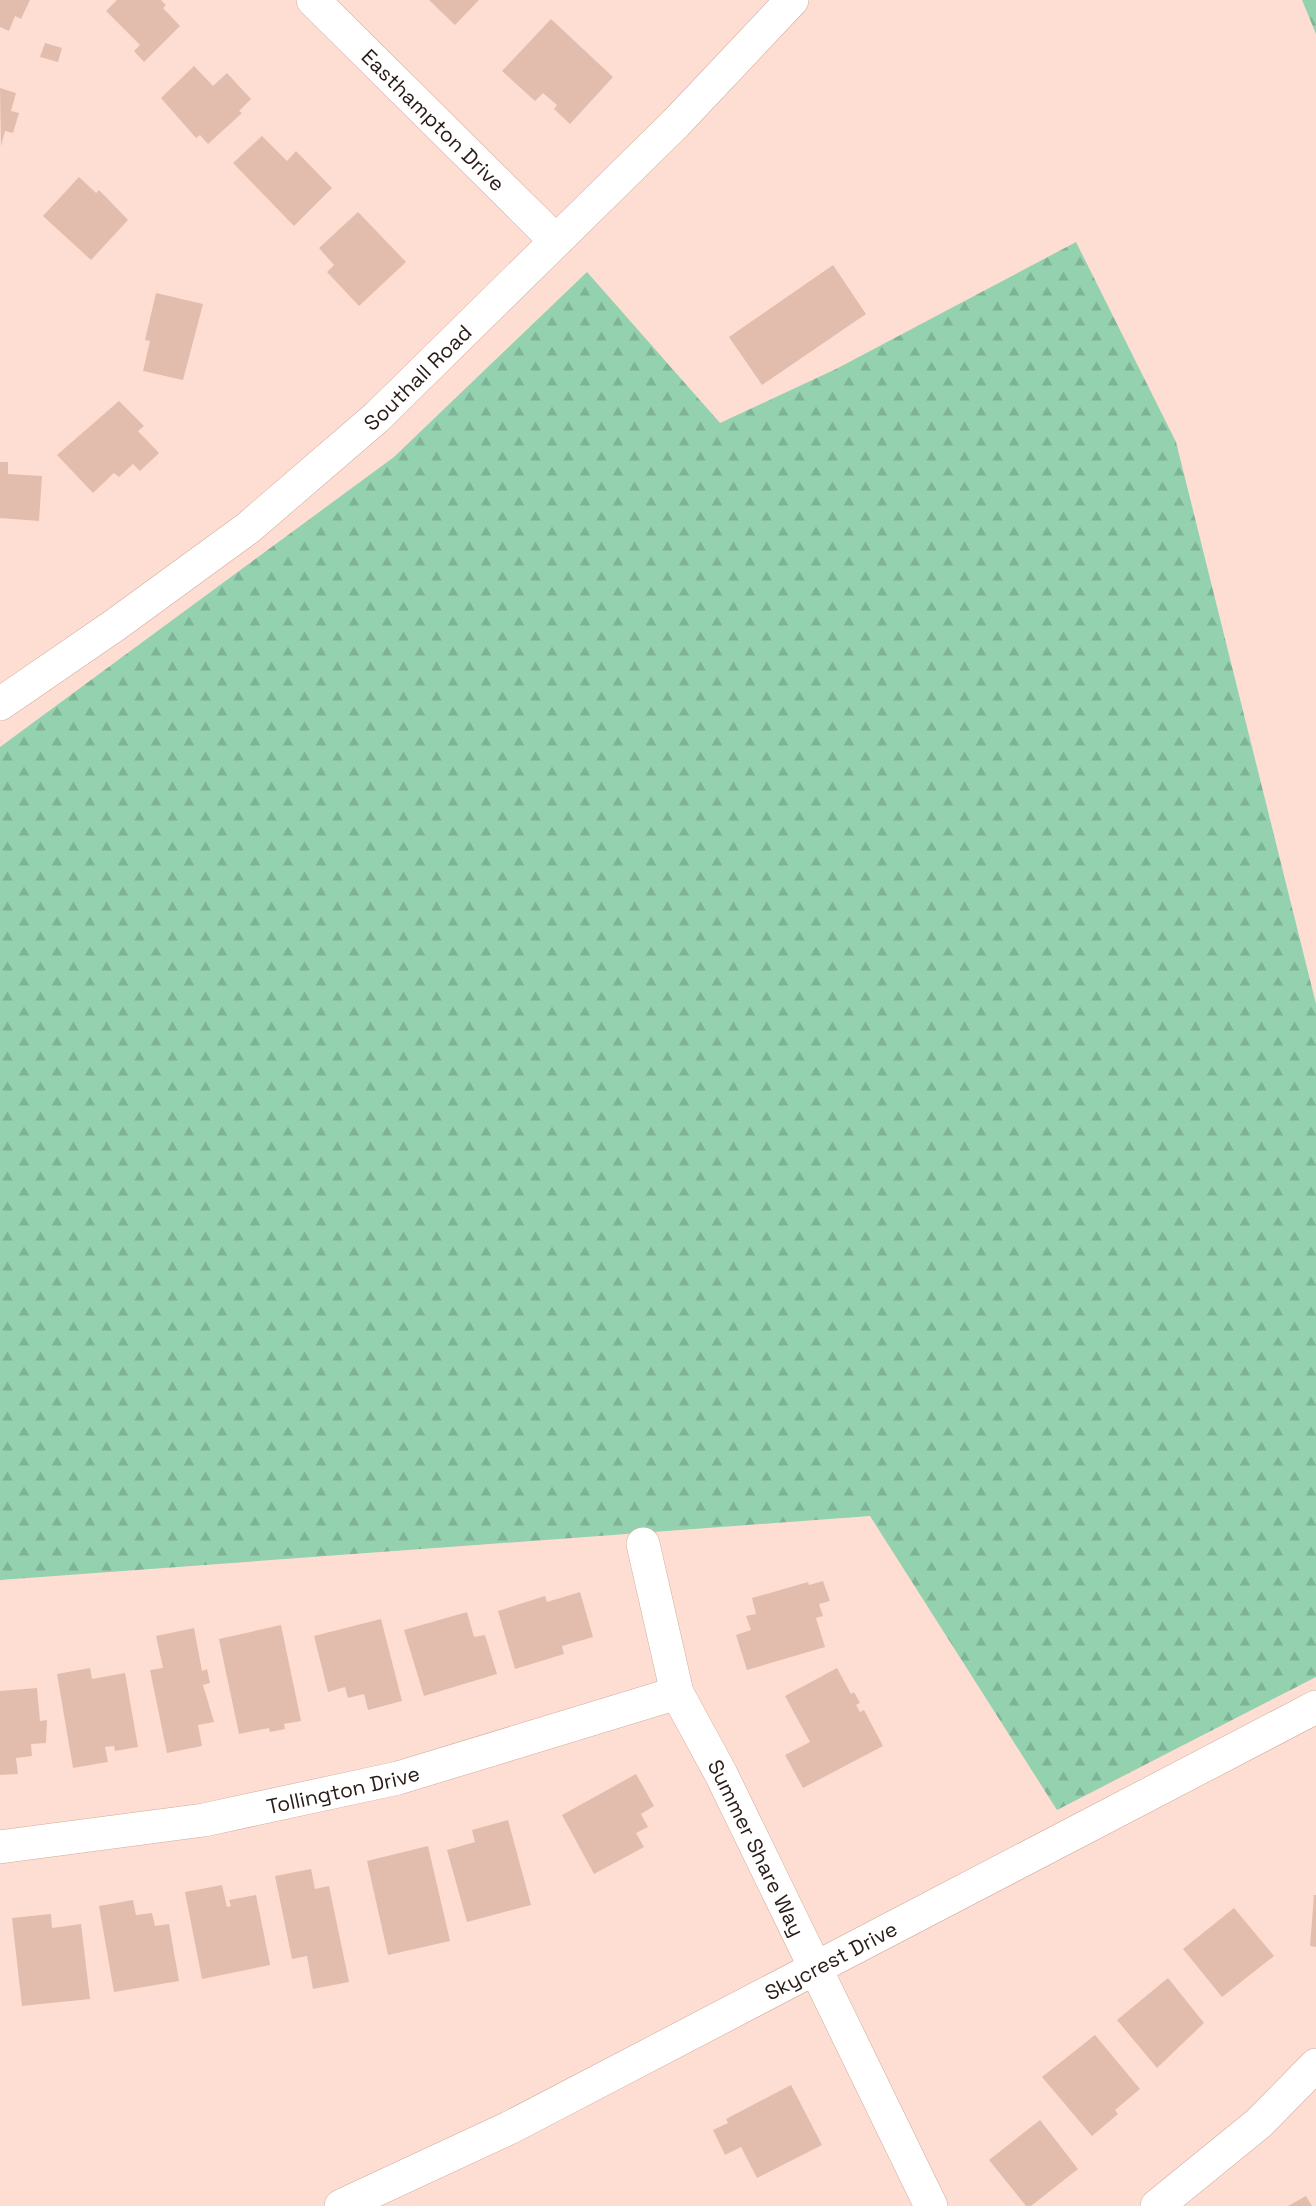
<svg xmlns="http://www.w3.org/2000/svg" width="1316" height="2206" font-family="'Space Grotesk',sans-serif">
<style>
.forest{fill:url(#forest-firs)}
.building{fill:#e2bdad}
.lines{fill:none;stroke-linecap:round;stroke-linejoin:round}
.street-casing{stroke:#d0ab9d;stroke-width:34}
.secondary-casing{stroke:#d0ab9d;stroke-width:34}
.street{stroke:#fff;stroke-width:33}
.secondary{stroke:#fff;stroke-width:33}
.labels{text-anchor:middle;dominant-baseline:central;stroke-width:4.5;stroke-linejoin:round;paint-order:stroke}
.street-label{font-size:21px;fill:#291b16;stroke:#feded2}
</style>
<defs>
<pattern id="forest-firs" width="22" height="20" patternUnits="userSpaceOnUse" patternTransform="scale(1.5)"><rect width="22" height="20" fill="#93d1af"/><path d="M5 1l3.5 6h-7zM16 11l3.5 6h-7z" fill="#7fb396"/></pattern>
</defs>
<rect width="100%" height="100%" fill="#feded2"/>
<g class="forest">
<polygon points="1302,0 1316,0 1316,34"/>
<polygon points="1076,242 1176,442 1316,1004 1316,1677 1057,1810 870,1516 0,1580 0,747 394,457 587,272 720,423 836,369"/>
</g>
<g class="building">
<polygon points="0,0 30,0 21,19 15,16 9,31 0,27"/>
<polygon points="117,0 161,0 166,5 163,8 180,26 144,62 134,51 140,45 106,11"/>
<polygon points="429,0 479,0 455,25"/>
<polygon points="551,19 613,77 570,124 554,109 557,105 543,93 535,101 502,71"/>
<polygon points="45,43 62,48 58,62 40,57"/>
<polygon points="194,66 213,86 227,73 251,99 239,111 242,113 208,144 200,135 196,138 161,98"/>
<polygon points="0,88 16,93 11,111 19,113 13,133 5,131 1,146"/>
<polygon points="262,136 287,161 296,151 332,188 294,226 233,163"/>
<polygon points="79,177 96,193 99,190 128,220 91,260 43,216"/>
<polygon points="358,212 406,262 359,306 327,272 334,265 319,248"/>
<polygon points="833,265 866,314 762,385 729,337"/>
<polygon points="156,293 203,304 183,380 143,371 150,341 145,340"/>
<polygon points="119,401 144,426 138,431 159,453 140,471 133,464 119,477 114,473 93,493 57,455"/>
<polygon points="0,462 8,462 8,474 42,476 39,521 0,518"/>
<polygon points="823,1581 830,1601 819,1604 823,1616 816,1618 825,1647 747,1670 736,1635 751,1630 746,1616 756,1614 752,1598 808,1582 809,1585"/>
<polygon points="580,1592 593,1637 562,1646 564,1654 515,1669 498,1611 545,1596 547,1602"/>
<polygon points="467,1612 474,1637 485,1635 497,1674 424,1696 404,1630"/>
<polygon points="381,1619 402,1701 368,1710 364,1694 348,1698 345,1687 328,1692 314,1636"/>
<polygon points="281,1625 301,1721 284,1724 285,1729 270,1732 269,1728 239,1734 219,1639"/>
<polygon points="194,1628 202,1671 207,1669 210,1683 203,1685 214,1722 198,1725 202,1746 167,1753 150,1670 163,1668 156,1636"/>
<polygon points="90,1668 92,1679 125,1673 138,1747 115,1751 114,1746 105,1747 108,1762 73,1768 57,1674"/>
<polygon points="837,1668 851,1694 854,1692 860,1703 856,1705 860,1712 864,1710 883,1746 803,1788 785,1755 810,1742 785,1696"/>
<polygon points="37,1688 40,1721 47,1720 46,1743 31,1744 32,1756 16,1758 18,1774 0,1775 0,1691"/>
<polygon points="636,1774 654,1806 641,1814 648,1827 636,1833 644,1847 594,1874 562,1815"/>
<polygon points="508,1820 531,1905 467,1922 447,1850 475,1842 472,1830"/>
<polygon points="428,1846 450,1941 388,1955 367,1861"/>
<polygon points="311,1869 315,1889 329,1886 349,1982 313,1989 307,1956 292,1959 275,1876"/>
<polygon points="222,1885 227,1907 231,1906 229,1900 256,1895 270,1965 202,1979 185,1892"/>
<polygon points="1314,1895 1316,1895 1316,1947 1310,1946"/>
<polygon points="133,1900 136,1915 152,1913 155,1926 169,1924 179,1981 114,1992 99,1906"/>
<polygon points="1234,1908 1274,1956 1222,1997 1183,1949"/>
<polygon points="51,1914 52,1928 81,1924 90,1999 22,2006 12,1918"/>
<polygon points="1168,1978 1204,2023 1157,2068 1117,2020"/>
<polygon points="1095,2035 1140,2089 1115,2110 1118,2114 1092,2136 1042,2077"/>
<polygon points="791,2085 822,2145 757,2178 741,2147 725,2155 713,2130 728,2123 726,2119"/>
<polygon points="1040,2120 1078,2169 1031,2206 1026,2206 989,2160"/>
<polygon points="1306,2196 1312,2206 1288,2206"/>
</g>
<g class="lines">
<defs>
<g id="street">
<path id="s1" d="M313,0L555,240"/>
<path id="s2" d="M643,1544L677,1693L721,1774L931,2206"/>
<path id="s3" d="M0,1847L204,1820L398,1778L677,1693"/>
<polyline points="1157,2206 1259,2123 1316,2065"/>
</g>
<g id="secondary">
<path id="s4" d="M0,704L115,625L248,528L377,417L676,123L792,0"/>
<path id="s5" d="M341,2206L509,2128L1316,1707"/>
</g>
</defs>
<use href="#street" class="street-casing"/>
<use href="#secondary" class="secondary-casing"/>
<use href="#street" class="street"/>
<use href="#secondary" class="secondary"/>
</g>
<g class="labels">
<g class="street-label">
<text stroke="none"><textPath href="#s1" startOffset="170">Easthampton Drive</textPath></text>
<text stroke="none"><textPath href="#s4" startOffset="531">Southall Road</textPath></text>
<text stroke="none"><textPath href="#s3" startOffset="348">Tollington Drive</textPath></text>
<text stroke="none"><textPath href="#s2" startOffset="327">Summer Share Way</textPath></text>
<text stroke="none"><textPath href="#s5" startOffset="548">Skycrest Drive</textPath></text>
</g>
</g>
</svg>
